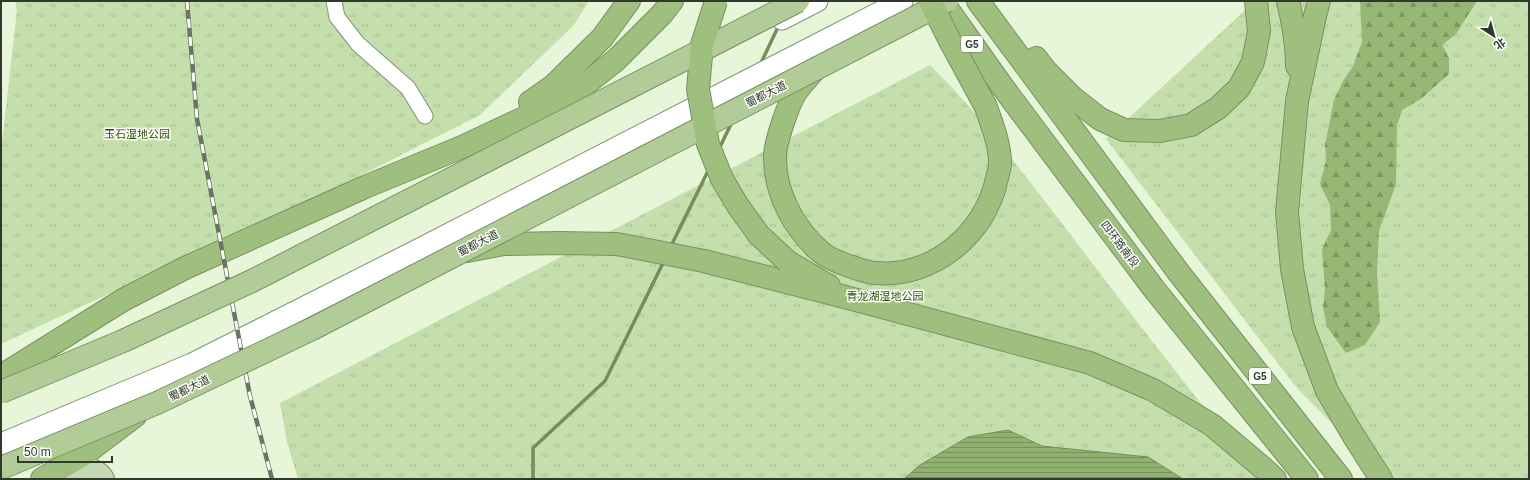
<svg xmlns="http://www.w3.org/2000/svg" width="1530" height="480" font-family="Helvetica,'Noto Sans SC',sans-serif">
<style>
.grass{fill:url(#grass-tufts)}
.forest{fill:url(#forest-firs)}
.water{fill:url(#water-rules);stroke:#748d5b}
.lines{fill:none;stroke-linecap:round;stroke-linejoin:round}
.stream{stroke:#748d5b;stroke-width:3.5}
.minor-casing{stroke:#849278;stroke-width:17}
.secondary-casing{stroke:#849278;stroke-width:23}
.primary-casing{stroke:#799062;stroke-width:24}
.motorway-casing{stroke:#799062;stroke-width:24}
.minor{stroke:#fff;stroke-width:15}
.secondary{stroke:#fff;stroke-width:21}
.primary{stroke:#c5d9b2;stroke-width:22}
.motorway{stroke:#9fbf7e;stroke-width:22}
.rail-casing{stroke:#6b7463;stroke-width:4.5}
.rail{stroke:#fbfef9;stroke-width:3;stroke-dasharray:9;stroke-linecap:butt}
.trunk-bridge-casing{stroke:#799062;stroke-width:24;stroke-linecap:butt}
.motorway-bridge-casing{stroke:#799062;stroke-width:24;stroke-linecap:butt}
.trunk-bridge{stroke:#b2cc98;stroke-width:22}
.motorway-bridge{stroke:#9fbf7e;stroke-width:22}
.labels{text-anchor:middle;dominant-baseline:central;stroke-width:3;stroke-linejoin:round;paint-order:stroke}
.shield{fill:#fbfef9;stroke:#6e736a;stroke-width:1}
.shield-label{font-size:10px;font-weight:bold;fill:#32382d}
.street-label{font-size:11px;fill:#32382d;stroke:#fbfef9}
.park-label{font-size:11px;fill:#335005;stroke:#fbfef9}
</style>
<defs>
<pattern id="grass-tufts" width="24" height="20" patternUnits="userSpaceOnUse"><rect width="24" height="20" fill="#c5dfac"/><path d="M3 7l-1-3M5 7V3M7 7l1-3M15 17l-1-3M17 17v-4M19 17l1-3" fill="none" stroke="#aac094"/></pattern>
<pattern id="forest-firs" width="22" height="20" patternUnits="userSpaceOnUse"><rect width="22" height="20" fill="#97b875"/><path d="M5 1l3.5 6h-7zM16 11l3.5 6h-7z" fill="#7c9760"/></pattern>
<pattern id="water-rules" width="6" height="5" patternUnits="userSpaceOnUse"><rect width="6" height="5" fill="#90b16f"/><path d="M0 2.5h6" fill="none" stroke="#76915c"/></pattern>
</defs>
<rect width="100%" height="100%" fill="#e7f6d9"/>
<g class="grass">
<polygon points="15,1 589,1 574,25 480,115 330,191 1,344 1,151 17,10"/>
<polygon points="1255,1 1529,1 1529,479 1381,479 1360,452 1296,387 1106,139"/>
<path d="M930,65C981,115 1023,173 1067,230C1131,314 1195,398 1263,479H298L287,442L280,403Z"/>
</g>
<polygon class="forest" points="1360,1 1477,1 1456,34 1442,45 1449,58 1449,74 1421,99 1402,110 1397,125 1396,184 1379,231 1377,272 1380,322 1365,345 1346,353 1327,327 1323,307 1325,289 1322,249 1331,230 1330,205 1320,184 1326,161 1325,145 1334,100 1343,81 1353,66 1362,42"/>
<polygon class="water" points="1008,430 1042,446 1148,457 1183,479 904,479 920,465 968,437"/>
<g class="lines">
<g class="stream">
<polyline points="760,65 779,25"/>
<polyline points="719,149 732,122"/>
<polyline points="670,248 709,169"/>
<polyline points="533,479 533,448 605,381 664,261"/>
</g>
<defs>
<polyline id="minor" points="334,1 337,17 358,44 408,88 425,116"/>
<g id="secondary">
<polyline points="782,19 817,1"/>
<polyline points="1,444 192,364 410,254 902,1"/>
</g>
<path id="primary" d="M49,477C65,473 92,461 103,479"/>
<g id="motorway">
<polyline points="942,1 1002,86 1154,289 1307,479"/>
<polyline points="978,1 1179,273 1341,479"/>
<path d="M1288,1C1293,22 1297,44 1297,66"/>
<polyline points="1319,1 1315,16 1297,101 1287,212 1292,269 1303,327 1327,391 1353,435 1381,479"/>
<polyline points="1036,58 1046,71 1073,98 1100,119 1124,130 1160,131 1191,125 1218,108 1239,88 1253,62 1259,31 1256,1"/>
<path d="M817,67C810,76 800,85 794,95C787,109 776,140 775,155C774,193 794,229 822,253C832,261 849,266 861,270C866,271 871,273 875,273C934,278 986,233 997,178C998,173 1000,168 1000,163C1000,144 992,125 986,107"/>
<polyline points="530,102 553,86 602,38 629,1"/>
<polyline points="467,251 504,244 560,243 617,244 704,261 849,298 1090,363 1153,390 1212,425 1263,468 1275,479"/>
<polyline points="788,262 829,286"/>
<polyline points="1,376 123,300 185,268 365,187 462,147 526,117 578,90 616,60 662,14 672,1"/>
<polyline points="42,479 86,453 135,416"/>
</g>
</defs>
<use href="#minor" class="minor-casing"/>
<use href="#secondary" class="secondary-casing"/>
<use href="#primary" class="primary-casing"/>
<use href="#motorway" class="motorway-casing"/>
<use href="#minor" class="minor"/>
<use href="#secondary" class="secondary"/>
<use href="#primary" class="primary"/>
<use href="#motorway" class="motorway"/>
<defs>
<polyline id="rail" points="187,1 197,119 250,396 272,479"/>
</defs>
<use href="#rail" class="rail-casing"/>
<use href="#rail" class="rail"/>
<defs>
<g id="trunk-bridge">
<polyline points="1,392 123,341 252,281 798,1"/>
<polyline points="1,468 157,403 312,329 947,1"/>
</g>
<g id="motorway-bridge">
<polyline points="716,1 702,45 698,89 708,144 722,179 738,206 759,235 788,262"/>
<polyline points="930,1 949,39 986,107"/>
</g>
</defs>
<use href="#trunk-bridge" class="trunk-bridge-casing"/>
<use href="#motorway-bridge" class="motorway-bridge-casing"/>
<use href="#trunk-bridge" class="trunk-bridge"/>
<use href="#motorway-bridge" class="motorway-bridge"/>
</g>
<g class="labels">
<g class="shield">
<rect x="961" y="36" width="22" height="16" rx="3"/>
<rect x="1249" y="368" width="22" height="16" rx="3"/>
</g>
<g class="shield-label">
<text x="972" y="44">G5</text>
<text x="1260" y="376">G5</text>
</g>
<g class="street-label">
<text transform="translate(766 94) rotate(-27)">蜀都大道</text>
<text transform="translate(478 243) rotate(-27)">蜀都大道</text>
<text transform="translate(1120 244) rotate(53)">四环路南段</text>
<text transform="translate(189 388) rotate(-26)">蜀都大道</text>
</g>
<g class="park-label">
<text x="137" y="134">玉石湿地公园</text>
<text x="885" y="296">青龙湖湿地公园</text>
</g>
</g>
<rect width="1530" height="480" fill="none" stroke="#32382d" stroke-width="4"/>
<g transform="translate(1494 36) rotate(144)" stroke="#fbfef9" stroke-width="3" paint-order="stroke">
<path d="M0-3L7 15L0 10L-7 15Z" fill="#32382d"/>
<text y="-6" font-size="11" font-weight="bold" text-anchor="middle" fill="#32382d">北</text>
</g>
<path d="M18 456v6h94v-6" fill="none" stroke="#32382d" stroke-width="2"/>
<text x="24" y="456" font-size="12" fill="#32382d" stroke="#fbfef9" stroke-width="3" paint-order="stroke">50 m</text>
</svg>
